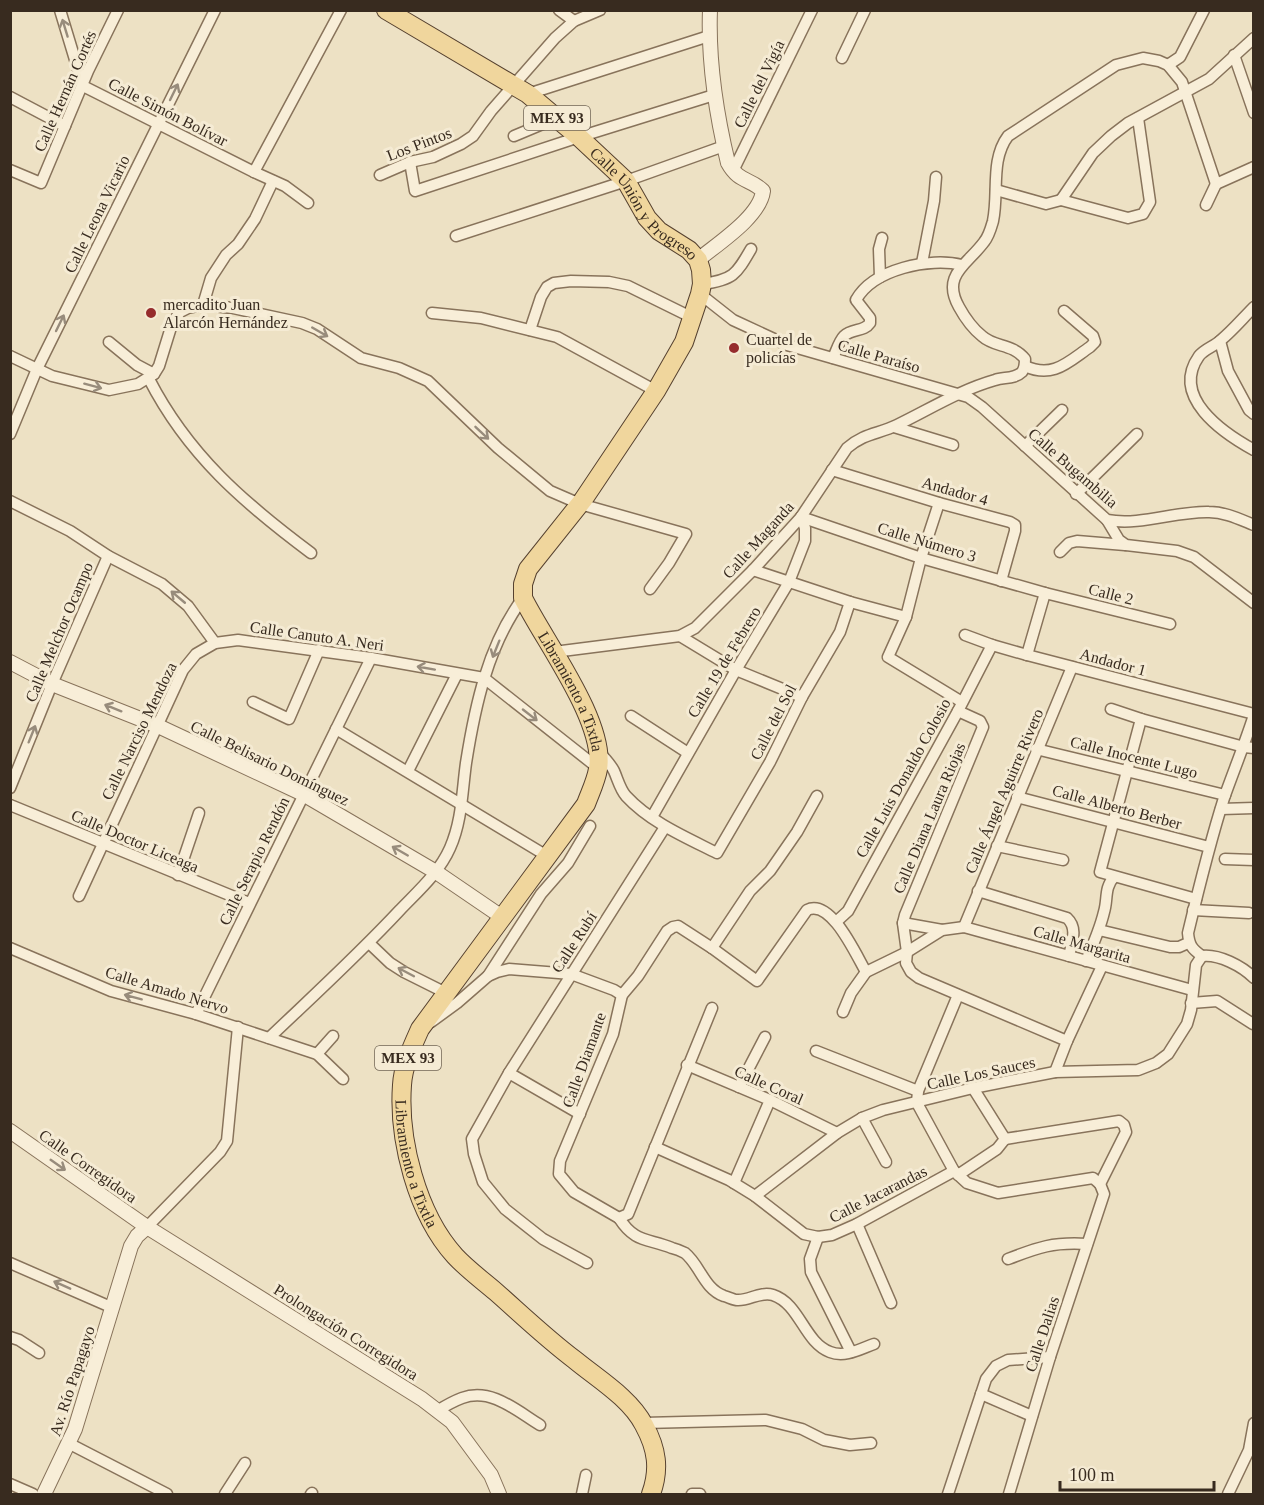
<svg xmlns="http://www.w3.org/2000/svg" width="1264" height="1505" font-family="Georgia,serif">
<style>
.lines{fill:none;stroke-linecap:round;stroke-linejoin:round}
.minor-casing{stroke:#88735b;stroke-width:13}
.tertiary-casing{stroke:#88735b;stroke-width:16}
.primary-casing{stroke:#56412f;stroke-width:20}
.minor{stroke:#f8eed8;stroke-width:10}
.tertiary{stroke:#f8eed8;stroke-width:14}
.primary{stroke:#f0d69d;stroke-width:18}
.oneway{stroke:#988c7c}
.poi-dot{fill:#962c2d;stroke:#f5ebd4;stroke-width:2}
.labels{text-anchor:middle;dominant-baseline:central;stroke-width:6;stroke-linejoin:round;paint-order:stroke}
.shield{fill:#f5ebd4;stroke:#716555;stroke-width:1.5}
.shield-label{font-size:15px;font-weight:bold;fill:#382b1f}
.street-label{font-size:16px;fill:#382b1f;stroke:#f5ebd4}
.poi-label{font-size:16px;fill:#382b1f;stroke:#f5ebd4;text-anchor:start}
</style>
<rect width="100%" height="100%" fill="#ede1c4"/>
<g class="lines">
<defs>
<g id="minor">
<polyline points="60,10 83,86 254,172 285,186 308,203"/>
<polyline points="559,10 574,21"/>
<polyline points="1234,55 1254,113"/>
<polyline points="842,58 865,10"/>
<polyline points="1168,65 1180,57 1204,10"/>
<polyline points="528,94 709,36"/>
<polyline points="10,97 65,126"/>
<polyline points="514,136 557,118"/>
<polyline points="410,162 415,191 579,137 714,95"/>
<polyline points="10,170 41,183 88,71 118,10"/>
<polyline points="733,171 812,10"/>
<polyline points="254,172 341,10"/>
<polyline points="380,175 410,162 433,157 461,144 473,136 491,111 555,38 574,21 600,10"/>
<polyline points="1216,184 1254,167"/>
<polyline points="996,190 1046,204 1061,200"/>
<polyline points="1061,200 1093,153 1111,136 1128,123 1209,79 1254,38"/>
<polyline points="1061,200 1128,218 1143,214 1150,202 1138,118"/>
<polyline points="1206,205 1216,184"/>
<polyline points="456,236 626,181 724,146"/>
<polyline points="922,263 934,201 936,177"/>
<polyline points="880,277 879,249 882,238"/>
<path d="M702,284C733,280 736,275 751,249"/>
<path d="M700,294L733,320L787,345L968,397L982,407L1107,520C1142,526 1175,511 1209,512C1225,512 1239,519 1254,525"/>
<polyline points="203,305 211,278 226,255 238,244 255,219 273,181"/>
<path d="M1254,307C1243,318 1233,330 1221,340C1215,346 1204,349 1199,356C1170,397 1223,433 1254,450"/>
<polyline points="432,313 481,318 557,337 656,391"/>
<polyline points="530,330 541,297 547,287 554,283 571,281 609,282 628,286 693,318"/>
<polyline points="1220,341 1228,371 1249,410 1254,414"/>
<polyline points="109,342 137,365 154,374"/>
<polyline points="10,356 52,376 109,390 138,384 154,374 159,366 172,324 180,312 188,308 203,305 233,308 302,323 317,329 361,358 399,368 428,381 498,448 550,491 580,504 686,534 669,563 650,589"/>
<path d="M833,358C836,352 839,341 844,336C852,328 864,332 870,323V318L856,300C873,269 930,257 962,265"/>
<path d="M1025,366C1053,379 1068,362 1090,347L1095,342L1093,336L1064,311"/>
<path d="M149,379C188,455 244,503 311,553"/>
<polyline points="894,427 953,445"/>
<polyline points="10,434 37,369 215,10"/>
<polyline points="1025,446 1062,410"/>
<polyline points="832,470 939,503 1010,522 1015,525 1015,531 1001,581"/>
<polyline points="1076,494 1137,434"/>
<polyline points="10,501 70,531 108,556 162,584 188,606 215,643"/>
<polyline points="939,503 921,558 906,617 888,657 962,702"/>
<polyline points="801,517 921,558 1045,593 1170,624"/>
<polyline points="1107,520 1119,540 1126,545 1177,551 1194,557 1254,603"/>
<polyline points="1060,552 1069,543 1077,541 1125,545"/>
<polyline points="753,570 850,602 906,617"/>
<polyline points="965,635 992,645 1027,655 1254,714"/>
<polyline points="680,636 736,670 802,697"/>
<path d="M554,652L680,636L695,628L753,570L801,517L847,448C864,433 879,434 897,425C930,409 960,390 995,380C1004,377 1015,379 1022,372C1025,368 1025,364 1025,359C1012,343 995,348 982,336C972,328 965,318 959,307C941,275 967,265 984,242C989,236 991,228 993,221C999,193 990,160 1008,136L1116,65L1143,58L1159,61L1168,65L1182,82L1216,184"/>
<polyline points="1027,655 1045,593"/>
<polyline points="253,702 289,719 319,650"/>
<polyline points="1111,709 1141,719 1244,747 1254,748"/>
<polyline points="958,711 980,721 983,727 905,915 903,923 907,952 906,963 911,972 919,978 1067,1041"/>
<polyline points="631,716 688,753"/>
<polyline points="1141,719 1100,872 1196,899"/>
<polyline points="336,729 547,856"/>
<polyline points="1036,749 1225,795"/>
<path d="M597,750C603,756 610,763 614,771C618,780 620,789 626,796C650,822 685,837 717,853L770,762L802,697L840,632L850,602"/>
<polyline points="408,771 457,674"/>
<polyline points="10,788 52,684 108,556"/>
<polyline points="1017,797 1209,847"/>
<polyline points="10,805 249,903"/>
<polyline points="1221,809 1254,808"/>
<polyline points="652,817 736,670 789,582 805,541 805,528 801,517"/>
<polyline points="997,846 1063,860"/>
<polyline points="1225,859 1254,860"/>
<polyline points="178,875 199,813"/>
<path d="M978,891L1067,918C1078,928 1072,942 1069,956"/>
<polyline points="79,896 183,670 196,654 215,643 238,640 371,658 484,678 598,768"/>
<polyline points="1193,910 1249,913"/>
<polyline points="836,922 848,911 958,711 992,645"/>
<polyline points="903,923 942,930"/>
<polyline points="964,927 1072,667"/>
<polyline points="1099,930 1170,947 1179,947 1188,943"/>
<polyline points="369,943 390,963 404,972 448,994"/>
<polyline points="10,948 111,991 196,1014 317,1054 343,1079"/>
<polyline points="712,948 750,891 770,871 797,832 817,796"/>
<path d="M1202,956C1192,949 1189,945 1188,933C1199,887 1210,842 1224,798C1234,770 1245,743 1254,715"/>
<path d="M1202,956C1219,954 1242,966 1254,978"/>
<path d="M1086,961C1093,945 1100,929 1104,912C1108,899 1104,888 1114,877"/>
<polyline points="488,976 541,894 568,863 590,826"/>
<polyline points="1191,1003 1217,1001 1253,1024"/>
<polyline points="843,1012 851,993 866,972 907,952 942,930 964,927 1192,990"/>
<polyline points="196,1014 371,658"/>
<polyline points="431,1022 457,1003 488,976 497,972 509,969 571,974 614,990 622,995"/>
<path d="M269,1038C313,996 358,955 399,911C418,891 439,873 450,848C462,821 462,792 466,763C475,706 488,645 523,598"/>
<polyline points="816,1051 918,1091 917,1103 954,1171 967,1183 998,1193 1093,1178 1100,1184"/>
<polyline points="317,1054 333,1036"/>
<polyline points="687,1065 770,1100 837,1133"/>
<polyline points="1055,1072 1067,1041 1102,966"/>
<polyline points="509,1073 580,1114"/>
<polyline points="739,1087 765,1037"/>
<polyline points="973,1088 1005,1139"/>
<polyline points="918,1091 958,995"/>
<polyline points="862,1118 886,1162"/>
<polyline points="1005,1139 1119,1121 1124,1125 1126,1132 1100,1184"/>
<polyline points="655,1147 729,1180 755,1196 804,1234 818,1237 832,1235 857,1224 954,1171"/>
<polyline points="958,1175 997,1149 1005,1139"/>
<polyline points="734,1183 770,1100"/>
<polyline points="755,1196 837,1133 862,1118 883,1110 973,1088 1055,1072 1138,1070 1156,1063 1168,1054 1187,1024 1191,1010 1196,965 1202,956"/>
<path d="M619,1218L574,1192L559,1174L560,1161L613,1034L622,995L638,976L667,931L673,927L678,926L712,948L757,981L807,910C831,898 856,955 866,972"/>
<path d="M619,1218C635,1243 647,1238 672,1248C676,1249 681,1251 685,1253C700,1265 704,1289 724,1296C728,1297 734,1300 737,1300C749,1301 760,1291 773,1295C800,1304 804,1342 830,1352C845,1358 860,1349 874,1344"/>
<polyline points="619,1218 628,1214 712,1008"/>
<polyline points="857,1224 891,1303"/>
<polyline points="147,1227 220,1152 227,1141 238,1027"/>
<polyline points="818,1237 810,1259 811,1272 851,1352"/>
<path d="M1008,1259C1039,1247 1053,1242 1087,1244"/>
<polyline points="10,1263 113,1308"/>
<polyline points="587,1263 543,1239 505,1209 483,1182 474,1154 472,1139 509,1073 665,827"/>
<polyline points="10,1337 19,1340 39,1353"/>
<polyline points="981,1394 1032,1416"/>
<path d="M437,1411C445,1406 454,1401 462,1398C491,1387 517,1411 540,1425"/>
<polyline points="644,1423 766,1420 802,1429 824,1440 850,1445 871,1443"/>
<polyline points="70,1444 167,1494"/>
<polyline points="10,1484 33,1494"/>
<polyline points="225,1494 245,1463"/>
<polyline points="311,1494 312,1493"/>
<polyline points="582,1494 586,1475"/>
<polyline points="692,1494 700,1494"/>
<polyline points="948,1494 986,1379 996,1366 1008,1360 1050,1357"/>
<polyline points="1009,1494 1050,1357 1104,1194 1100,1184"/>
<polyline points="1228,1494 1249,1450 1254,1423"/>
</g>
<g id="tertiary">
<path d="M698,260C717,244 760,217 763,191C750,178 739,183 728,163C716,113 708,62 710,10"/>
<polyline points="10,662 52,684 158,726 303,794 436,872 502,917"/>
<polyline points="10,1131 147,1227 422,1399 452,1422 491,1475 499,1494"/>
<polyline points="44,1494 75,1429 131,1246 137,1236 147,1227"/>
</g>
<g id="primary">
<path id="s1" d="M386,10L528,94L579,137L626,181L647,218L659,231L689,250L698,260L701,270L702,284L700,294L684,342L656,391L583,500L528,569L523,584V598C544,641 606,722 598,769C596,781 590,793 586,804L420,1029C412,1047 403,1066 402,1085C398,1140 417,1214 455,1256C467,1269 482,1280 496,1292C522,1315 547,1339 575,1360C598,1379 630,1398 644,1425C657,1449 660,1469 651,1494"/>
</g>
</defs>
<use href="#minor" class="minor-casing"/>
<use href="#tertiary" class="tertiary-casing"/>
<use href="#primary" class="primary-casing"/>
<use href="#minor" class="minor"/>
<use href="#tertiary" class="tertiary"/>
<use href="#primary" class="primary"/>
</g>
<defs><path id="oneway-shaft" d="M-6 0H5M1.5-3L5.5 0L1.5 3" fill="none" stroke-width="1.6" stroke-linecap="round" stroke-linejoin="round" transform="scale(1.5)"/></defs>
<g class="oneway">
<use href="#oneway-shaft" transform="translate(65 28) rotate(-107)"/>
<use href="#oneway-shaft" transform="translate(174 92) rotate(-64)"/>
<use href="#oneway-shaft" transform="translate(60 323) rotate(-64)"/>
<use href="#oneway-shaft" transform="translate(320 332) rotate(30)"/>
<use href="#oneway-shaft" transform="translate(93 386) rotate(15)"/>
<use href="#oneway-shaft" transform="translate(482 433) rotate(43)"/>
<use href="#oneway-shaft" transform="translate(178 597) rotate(-140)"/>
<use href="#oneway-shaft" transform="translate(496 649) rotate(112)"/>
<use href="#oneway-shaft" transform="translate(426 668) rotate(-170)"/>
<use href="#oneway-shaft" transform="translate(113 708) rotate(-158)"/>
<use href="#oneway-shaft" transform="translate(530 715) rotate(38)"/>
<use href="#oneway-shaft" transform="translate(32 734) rotate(-68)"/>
<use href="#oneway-shaft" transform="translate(400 851) rotate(-150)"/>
<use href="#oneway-shaft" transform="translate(406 972) rotate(-152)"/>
<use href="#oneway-shaft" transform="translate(133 997) rotate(-165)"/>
<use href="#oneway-shaft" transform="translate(58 1165) rotate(35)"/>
<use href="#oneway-shaft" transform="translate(62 1285) rotate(-156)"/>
</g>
<g class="poi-dot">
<circle cx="151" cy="313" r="6"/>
<circle cx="734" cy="348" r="6"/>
</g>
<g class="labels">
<g class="shield">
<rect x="524" y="106" width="66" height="24" rx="4.5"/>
<rect x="375" y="1046" width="66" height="24" rx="4.5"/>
</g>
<g class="shield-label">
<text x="557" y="118">MEX 93</text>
<text x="408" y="1058">MEX 93</text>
</g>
<g class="street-label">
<text transform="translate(759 84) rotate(-64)">Calle del Vigía</text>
<text transform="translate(65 91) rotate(-66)">Calle Hernán Cortés</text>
<text transform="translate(168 112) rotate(27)">Calle Simón Bolívar</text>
<text transform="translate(419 144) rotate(-21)">Los Pintos</text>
<text stroke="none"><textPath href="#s1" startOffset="326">Calle Unión y Progreso</textPath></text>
<text transform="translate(97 214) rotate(-64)">Calle Leona Vicario</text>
<text transform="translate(879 356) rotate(16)">Calle Paraíso</text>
<text transform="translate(1073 468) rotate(41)">Calle Bugambilia</text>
<text transform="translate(955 491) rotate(16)">Andador 4</text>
<text transform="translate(758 540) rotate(-48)">Calle Maganda</text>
<text transform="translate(927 542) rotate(17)">Calle Número 3</text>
<text transform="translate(1111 594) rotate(14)">Calle 2</text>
<text transform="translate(59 632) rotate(-67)">Calle Melchor Ocampo</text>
<text transform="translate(317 636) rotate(8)">Calle Canuto A. Neri</text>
<text transform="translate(724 662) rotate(-59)">Calle 19 de Febrero</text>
<text transform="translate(1113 662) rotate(15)">Andador 1</text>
<text stroke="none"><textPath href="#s1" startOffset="902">Libramiento a Tixtla</textPath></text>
<text transform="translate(773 722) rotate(-63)">Calle del Sol</text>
<text transform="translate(139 731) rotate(-64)">Calle Narciso Mendoza</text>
<text transform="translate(1134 757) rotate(14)">Calle Inocente Lugo</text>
<text transform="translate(270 763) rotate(26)">Calle Belisario Domínguez</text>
<text transform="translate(903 778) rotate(-61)">Calle Luis Donaldo Colosio</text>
<text transform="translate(1004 791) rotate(-67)">Calle Ángel Aguirre Rivero</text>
<text transform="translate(1117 807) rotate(15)">Calle Alberto Berber</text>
<text transform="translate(929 818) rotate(-67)">Calle Diana Laura Riojas</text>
<text transform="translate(135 841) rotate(23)">Calle Doctor Liceaga</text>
<text transform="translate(254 861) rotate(-64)">Calle Serapio Rendón</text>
<text transform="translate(574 942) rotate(-57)">Calle Rubí</text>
<text transform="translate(1082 944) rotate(16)">Calle Margarita</text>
<text transform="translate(167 990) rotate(17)">Calle Amado Nervo</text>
<text transform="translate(584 1060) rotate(-70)">Calle Diamante</text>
<text transform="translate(981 1073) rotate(-12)">Calle Los Sauces</text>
<text transform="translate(769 1085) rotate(24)">Calle Coral</text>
<text stroke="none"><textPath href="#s1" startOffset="1442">Libramiento a Tixtla</textPath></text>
<text transform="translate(88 1166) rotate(35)">Calle Corregidora</text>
<text transform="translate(878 1194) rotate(-27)">Calle Jacarandas</text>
<text transform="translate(346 1332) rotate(32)">Prolongación Corregidora</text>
<text transform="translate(1042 1334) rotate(-72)">Calle Dalias</text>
<text transform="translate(72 1381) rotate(-72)">Av. Río Papagayo</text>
</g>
<g class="poi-label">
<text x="163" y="304">mercadito Juan<tspan x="163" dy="18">Alarcón Hernández</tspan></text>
<text x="746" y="339">Cuartel de<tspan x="746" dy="18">policías</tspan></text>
</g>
</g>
<rect width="1264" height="1505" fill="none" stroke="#382b1f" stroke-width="24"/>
<path d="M1060 1481v9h154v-9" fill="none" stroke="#382b1f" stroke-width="3"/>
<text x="1069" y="1481" font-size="18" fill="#382b1f" stroke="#f5ebd4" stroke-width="4.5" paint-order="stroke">100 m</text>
</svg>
